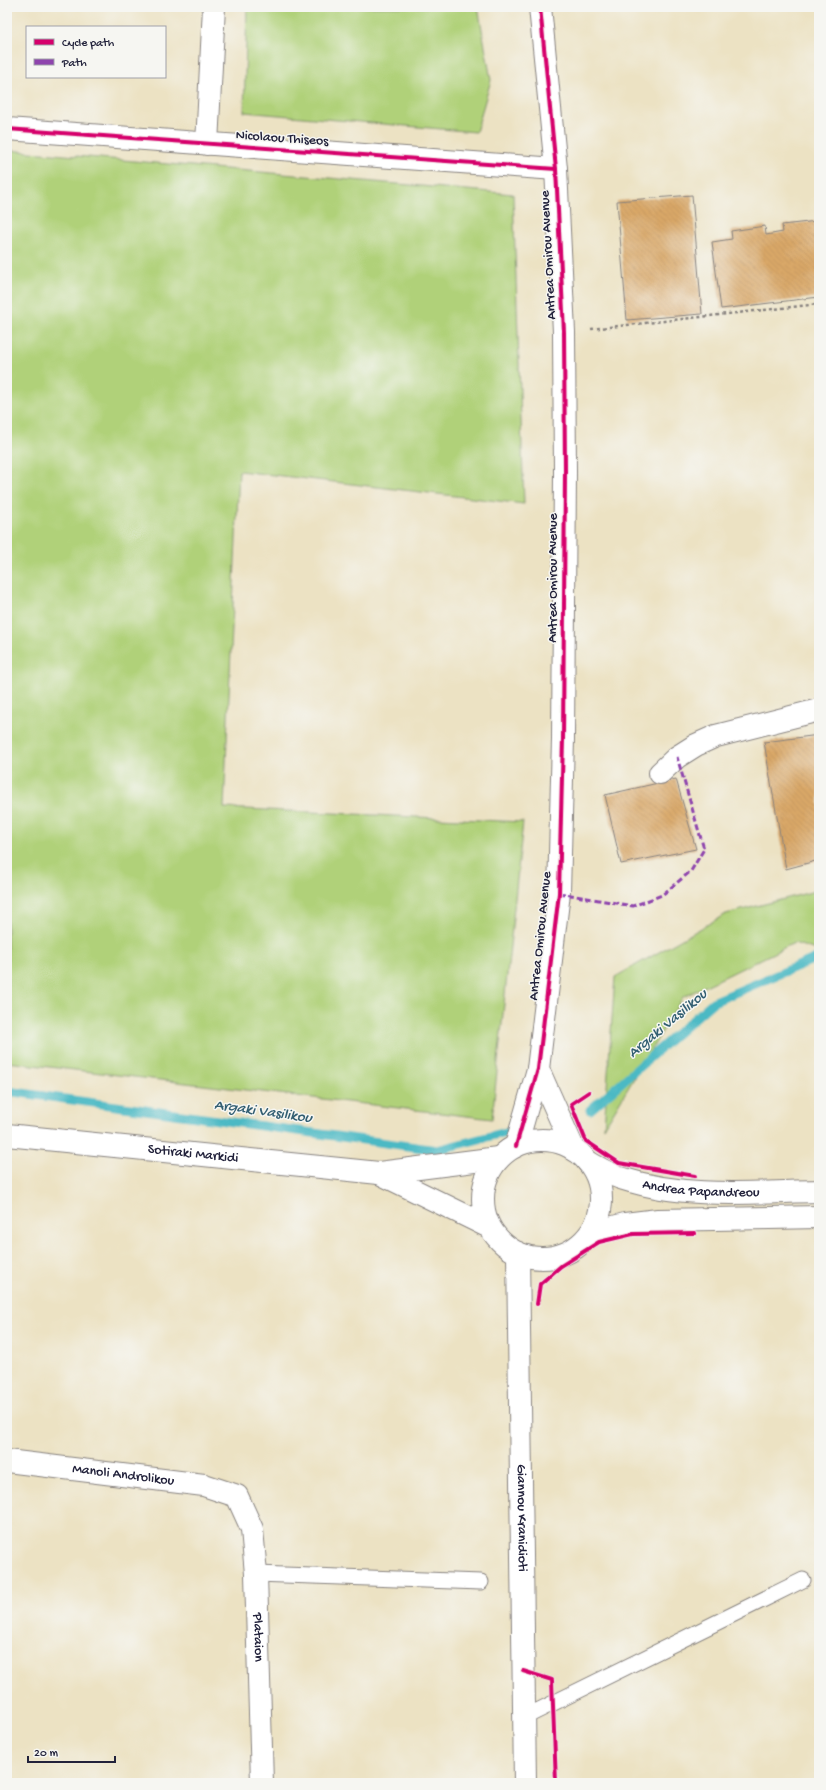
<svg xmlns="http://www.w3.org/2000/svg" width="826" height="1790" font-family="'Gochi Hand',sans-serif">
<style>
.green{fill:#b0d179;stroke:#697a5a}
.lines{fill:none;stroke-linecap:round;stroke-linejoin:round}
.stream{stroke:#4bb9c4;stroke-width:9}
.building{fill:url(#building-back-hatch)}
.lane-casing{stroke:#87827f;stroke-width:17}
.street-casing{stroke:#87827f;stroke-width:24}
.secondary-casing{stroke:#87827f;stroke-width:24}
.path{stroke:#87827f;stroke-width:2.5;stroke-dasharray:3 3;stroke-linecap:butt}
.lane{stroke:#fff;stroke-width:15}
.street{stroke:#fff;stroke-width:22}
.secondary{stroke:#fff;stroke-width:22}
.quiet{stroke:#8e44ad;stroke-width:3;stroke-dasharray:6 3;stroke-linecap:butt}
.cycleway-casing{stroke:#f6f6f2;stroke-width:6}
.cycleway{stroke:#d6006c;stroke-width:4}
.labels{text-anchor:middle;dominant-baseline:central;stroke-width:3;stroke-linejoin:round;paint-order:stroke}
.street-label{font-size:14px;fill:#22223b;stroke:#f6f6f2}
.water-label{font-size:15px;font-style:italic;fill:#325e72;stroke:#f6f6f2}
</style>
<defs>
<pattern id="building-back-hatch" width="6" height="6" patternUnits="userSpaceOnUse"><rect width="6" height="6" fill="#d9a767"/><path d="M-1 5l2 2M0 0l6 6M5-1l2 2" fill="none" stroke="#ba8f5a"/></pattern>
</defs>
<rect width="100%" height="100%" fill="#f6f6f2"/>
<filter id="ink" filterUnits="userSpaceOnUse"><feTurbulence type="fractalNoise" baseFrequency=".025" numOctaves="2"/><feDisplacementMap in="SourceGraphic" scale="8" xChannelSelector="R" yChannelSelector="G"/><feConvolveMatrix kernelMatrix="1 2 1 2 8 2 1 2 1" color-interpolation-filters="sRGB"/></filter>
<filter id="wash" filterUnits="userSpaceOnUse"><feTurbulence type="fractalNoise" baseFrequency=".012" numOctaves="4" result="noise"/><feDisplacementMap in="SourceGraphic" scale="16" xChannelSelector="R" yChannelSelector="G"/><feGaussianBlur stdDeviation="0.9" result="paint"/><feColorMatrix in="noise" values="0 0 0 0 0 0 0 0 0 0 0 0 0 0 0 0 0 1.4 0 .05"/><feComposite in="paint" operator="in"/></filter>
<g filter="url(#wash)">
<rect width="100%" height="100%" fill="#ece2c3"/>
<g class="green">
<polygon points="247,7 478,7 491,80 476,132 244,112"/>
<polygon points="7,150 513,194 524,504 239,471 224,808 523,822 492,1119 7,1062"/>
<polygon points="819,890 819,951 794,943 683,997 604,1128 615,977 726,914"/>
</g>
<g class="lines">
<g class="stream">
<polyline points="7,1091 437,1150 514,1130"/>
<polyline points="590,1110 713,1002 819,957"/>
</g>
</g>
<g id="blocks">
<g class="building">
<polygon points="692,195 702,314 627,320 617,201"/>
<polygon points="817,221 819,227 819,297 721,309 712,242 732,239 731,231 765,226 766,235 783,232 782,225"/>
<polygon points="819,735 819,860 786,869 764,742"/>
<polygon points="676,779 696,849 621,864 605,795"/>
</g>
</g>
</g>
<g filter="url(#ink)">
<use href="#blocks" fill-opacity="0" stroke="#87827f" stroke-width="1"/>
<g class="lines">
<defs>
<g id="lane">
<polyline points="256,1574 481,1582"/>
<polyline points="523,1718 803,1580"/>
</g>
<g id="street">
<polyline points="7,129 556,169"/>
<polyline points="207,144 214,7"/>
<polyline points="660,773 677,757 696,745 716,736 819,710"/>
<polyline points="538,1069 574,1150"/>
<polyline points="516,1146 538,1069 559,893 563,739 565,472 564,332 556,169 540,7"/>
<path id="s1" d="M518,1253L525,1783"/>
<path id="s2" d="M7,1461L204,1485L237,1496L252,1529L256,1574L262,1783"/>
</g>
<g id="secondary">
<path id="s3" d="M7,1135L379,1173L498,1158"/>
<circle cx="542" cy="1199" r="59"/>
<path id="s4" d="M588,1162C599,1168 612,1176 624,1179C686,1199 755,1192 819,1191"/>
<polyline points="379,1173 489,1227"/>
<polyline points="591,1233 625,1224 658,1220 819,1217"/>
</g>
</defs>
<use href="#lane" class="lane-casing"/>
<use href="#street" class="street-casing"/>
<use href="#secondary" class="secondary-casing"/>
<polyline class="path" points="591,329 819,304"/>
<use href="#lane" class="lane"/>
<use href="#street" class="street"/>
<use href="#secondary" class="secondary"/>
<polyline class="quiet" points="559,893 633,906 662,895 691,871 704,849 677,757"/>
<defs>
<g id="cycleway">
<polyline points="7,129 556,169"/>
<polyline points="589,1092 571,1104 586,1141 619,1163 695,1176"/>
<polyline points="516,1146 538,1069 559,893 563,739 565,472 564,332 556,169 540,7"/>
<polyline points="537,1304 540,1284 561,1266 599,1242 633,1234 695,1233"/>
<polyline points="523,1671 552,1680 556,1783"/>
</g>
</defs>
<use href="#cycleway" class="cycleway-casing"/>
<use href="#cycleway" class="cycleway"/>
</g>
</g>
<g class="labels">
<g class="street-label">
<text transform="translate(282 139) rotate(4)">Nicolaou Thiseos</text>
<text transform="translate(549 255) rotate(-93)">Antrea Omirou Avenue</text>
<text transform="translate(553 578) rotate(-90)">Antrea Omirou Avenue</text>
<text transform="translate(541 936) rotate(-84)">Antrea Omirou Avenue</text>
<text stroke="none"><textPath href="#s3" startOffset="187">Sotiraki Markidi</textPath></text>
<text stroke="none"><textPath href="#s4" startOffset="118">Andrea Papandreou</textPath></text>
<text stroke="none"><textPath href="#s2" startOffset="117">Manoli Androlikou</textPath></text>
<text stroke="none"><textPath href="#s1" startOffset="265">Giannou Kranidioti</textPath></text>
<text stroke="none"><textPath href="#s2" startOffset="378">Plataion</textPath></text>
</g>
<g class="water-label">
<text transform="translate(668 1024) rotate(-40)">Argaki Vasilikou</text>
<text transform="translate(263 1112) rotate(8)">Argaki Vasilikou</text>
</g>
</g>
<rect width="826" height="1790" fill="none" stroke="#f6f6f2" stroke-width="24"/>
<rect x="26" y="26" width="140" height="52" fill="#f6f6f2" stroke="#a1a1a9"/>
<rect x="34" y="39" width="20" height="6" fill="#d6006c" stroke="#a1a1a9"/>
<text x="62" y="46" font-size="12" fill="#22223b">Cycle path</text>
<rect x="34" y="59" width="20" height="6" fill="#8e44ad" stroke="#a1a1a9"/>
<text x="62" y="66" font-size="12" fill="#22223b">Path</text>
<path d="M28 1756v6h87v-6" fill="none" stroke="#22223b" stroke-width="2"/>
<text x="34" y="1756" font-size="12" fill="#22223b" stroke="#f6f6f2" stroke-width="3" paint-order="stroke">20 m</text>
</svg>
